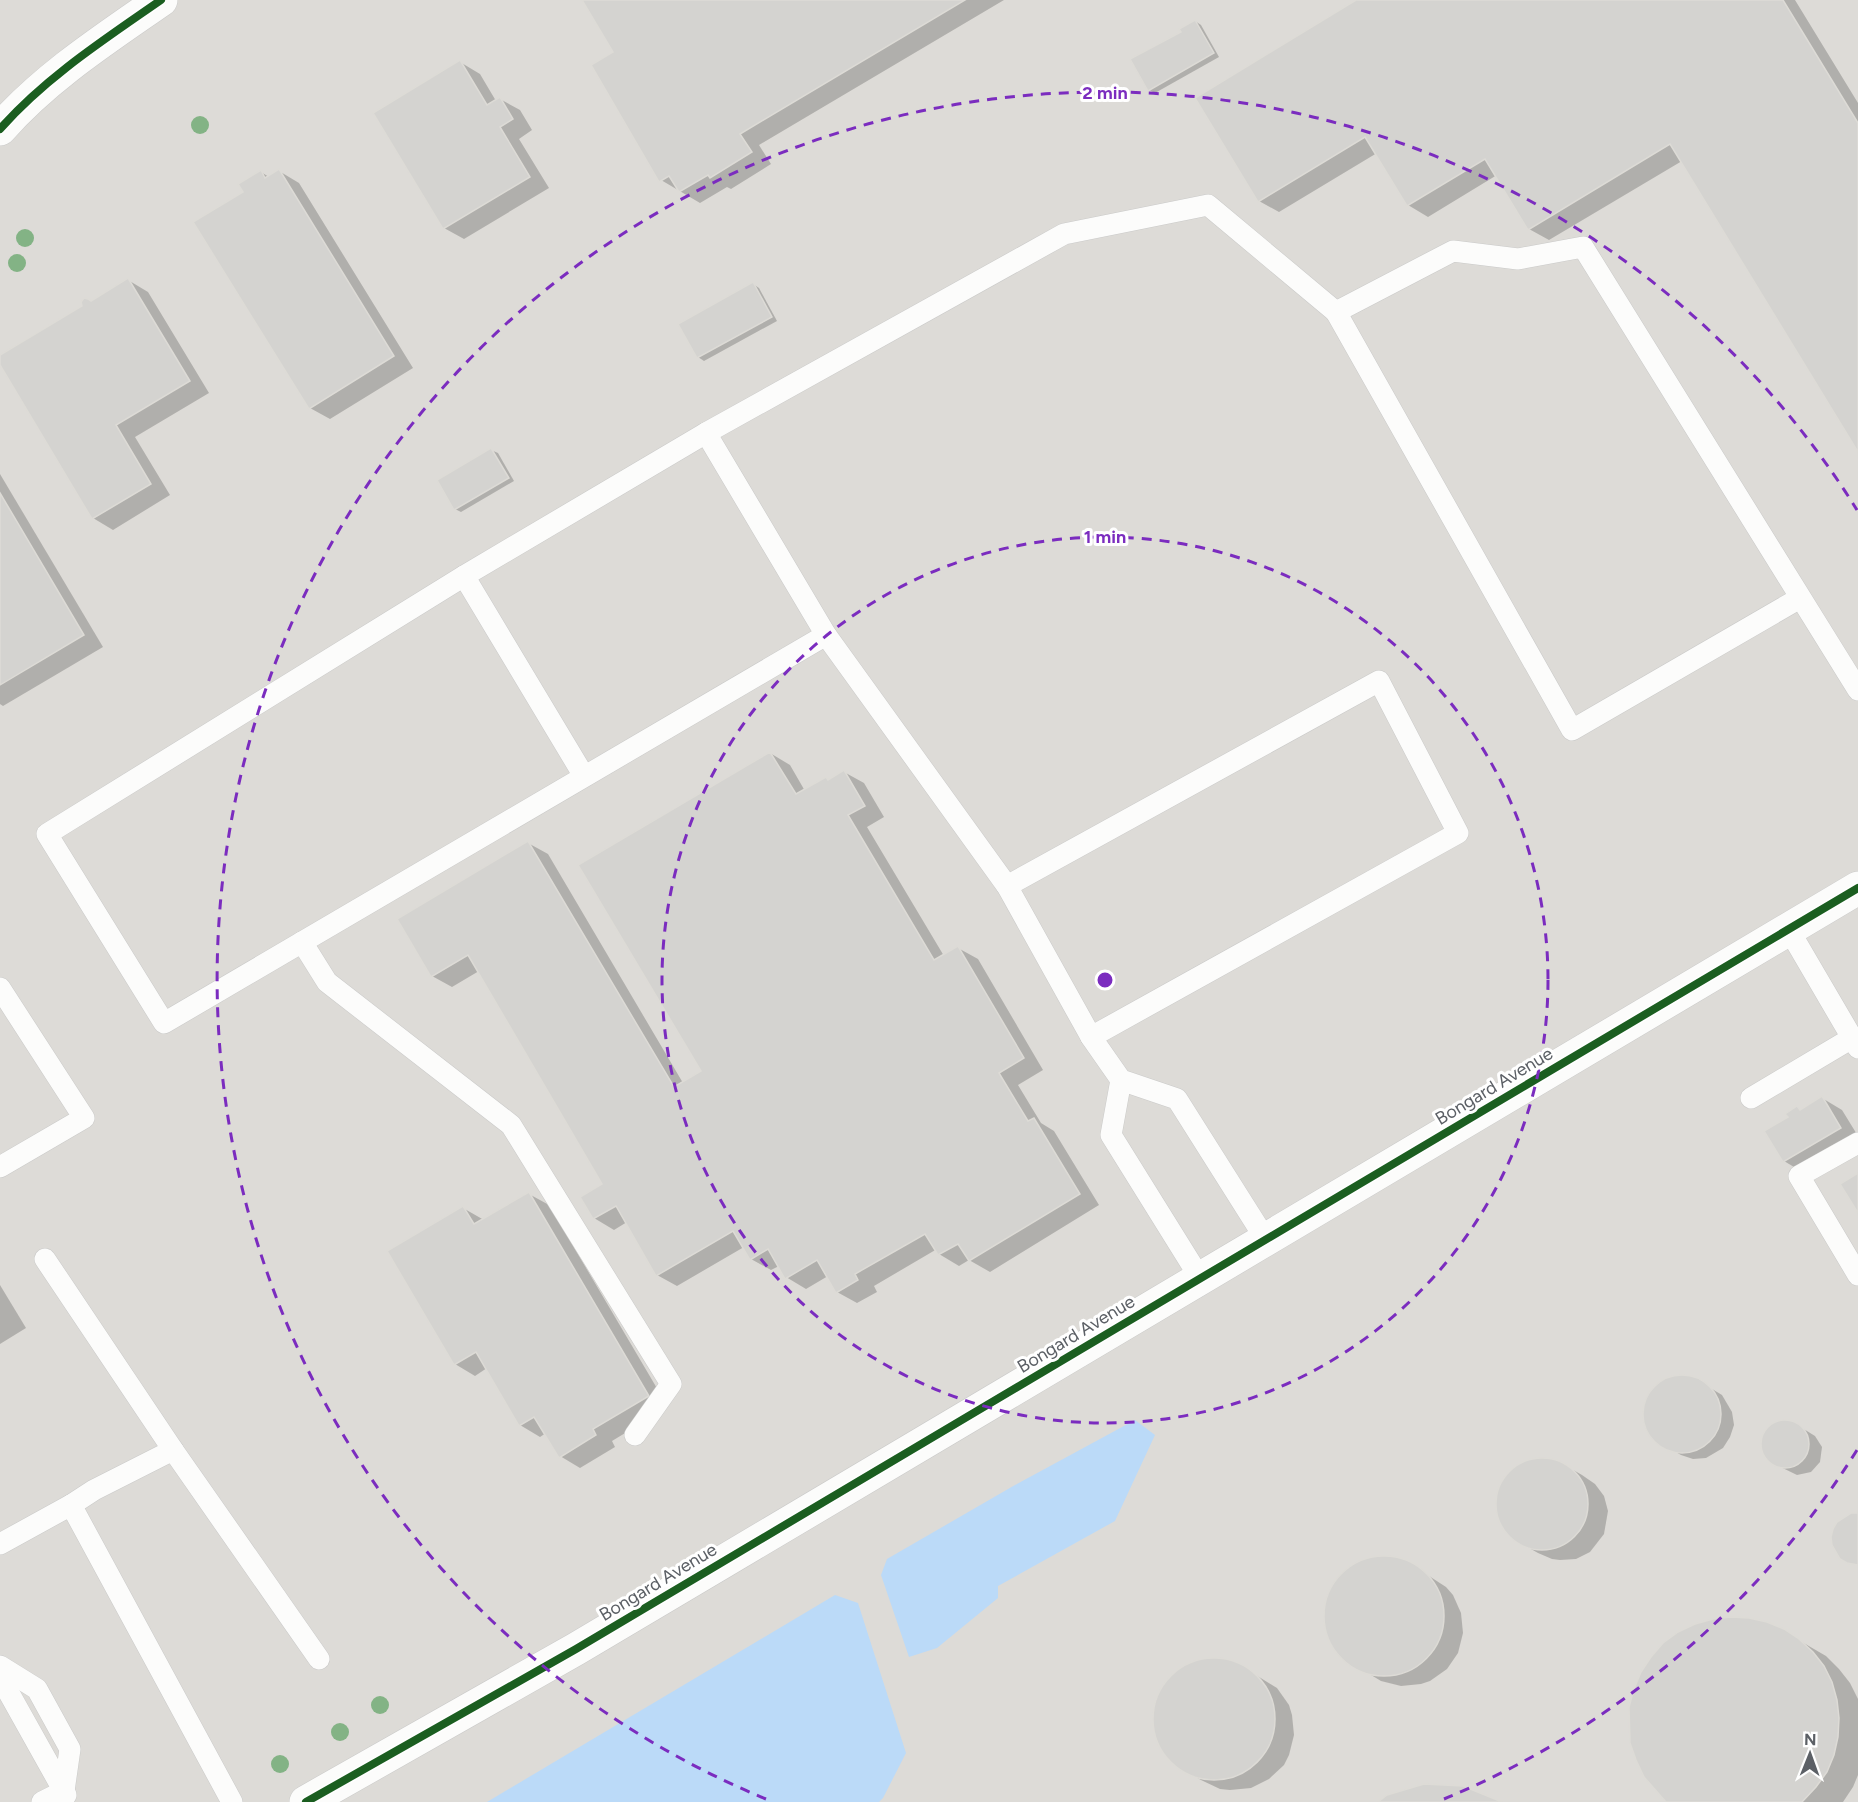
<svg xmlns="http://www.w3.org/2000/svg" width="1858" height="1802" font-family="Figtree,sans-serif">
<style>
.industrial{fill:#dddbd7}
.water{fill:#bbdaf8}
.shadow{fill:#0003}
.building{fill:#d4d3d0;stroke:#dddbd6;stroke-width:1.5}
.lines{fill:none;stroke-linecap:round;stroke-linejoin:round}
.service-casing{stroke:#cacac9;stroke-width:22}
.minor-casing{stroke:#cacac9;stroke-width:34}
.tertiary-casing{stroke:#cacac9;stroke-width:34}
.service{stroke:#fcfcfb;stroke-width:21}
.minor{stroke:#fcfcfb;stroke-width:33}
.tertiary{stroke:#fcfcfb;stroke-width:33}
.cycleway-casing{stroke:#fff;stroke-width:11}
.cycleway{stroke:#1b5e20;stroke-width:8}
.tree{fill:#83b385}
.ring{fill:none;stroke:#7b2cbf;stroke-width:3;stroke-dasharray:10 8}
.labels{text-anchor:middle;dominant-baseline:central;stroke-width:6;stroke-linejoin:round;paint-order:stroke}
.street-label{font-size:18px;fill:#5c6066;stroke:#fff}
.centre{fill:#7b2cbf;stroke:#fff;stroke-width:3}
.ring-label{font-size:18px;text-anchor:middle;font-weight:bold;fill:#7b2cbf;stroke:#fff;stroke-width:6;stroke-linejoin:round;paint-order:stroke}
</style>
<rect width="100%" height="100%" fill="#edece7"/>
<rect class="industrial" x="0" y="0" width="1858" height="1802"/>
<g class="water">
<polygon points="1135,1420 1155,1435 1115,1521 998,1586 998,1598 937,1648 909,1657 881,1575 887,1559 1015,1485"/>
<polygon points="835,1595 858,1603 906,1753 883,1798 879,1802 487,1802"/>
</g>
<g class="shadow">
<polygon points="583,0 1004,0 759,145 771,164 731,189 727,187 700,203 661,180 615,53"/>
<polygon points="1359,0 1795,0 1858,103 1858,449 1682,161 1549,240 1529,229 1497,175 1428,217 1408,205 1377,153 1279,212 1259,201"/>
<polygon points="1195,21 1201,25 1219,57 1155,93 1149,90 1183,32"/>
<polygon points="460,62 480,74 496,101 500,99 520,110 532,130 519,139 549,188 464,239 444,228"/>
<polygon points="279,171 299,183 413,368 330,419 310,408 245,192 261,172 269,177"/>
<polygon points="128,280 148,292 209,393 135,437 170,495 113,530 93,518 0,363 0,357"/>
<polygon points="753,284 759,288 777,321 704,361 698,357 680,324"/>
<polygon points="491,450 498,453 514,481 461,512 455,509"/>
<polygon points="0,474 103,647 3,706 0,704"/>
<polygon points="770,753 790,765 805,791 829,781 844,772 864,783 884,817 867,827 944,956 958,948 978,959 1043,1070 1018,1085 1041,1123 1054,1131 1099,1205 990,1272 969,1260 959,1266 939,1254 937,1249 874,1286 877,1292 857,1303 837,1292 828,1276 806,1289 786,1277 779,1266 771,1270 751,1259 744,1247 677,1286 657,1275 627,1222 614,1230 594,1218 604,1184 479,971 452,987 432,976 528,843 548,854 683,1083 703,1072"/>
<polygon points="1822,1098 1842,1110 1858,1136 1804,1173 1784,1161 1790,1118 1797,1108 1802,1110"/>
<polygon points="529,1194 549,1205 668,1407 612,1441 615,1447 580,1468 560,1456 546,1433 540,1437 520,1425 487,1368 475,1376 455,1364 463,1208 484,1220"/>
<polygon points="0,1285 26,1328 0,1344"/>
<polygon points="1685,1377 1697,1380 1722,1395 1732,1412 1734,1425 1730,1437 1723,1448 1706,1458 1693,1459 1681,1455 1667,1447 1656,1440 1649,1430 1645,1417 1645,1411 1651,1392 1661,1383 1672,1378"/>
<polygon points="1787,1421 1794,1423 1815,1436 1822,1447 1820,1462 1811,1472 1797,1475 1770,1462 1765,1456 1763,1449 1764,1435 1768,1429 1773,1425"/>
<polygon points="1546,1459 1561,1463 1582,1475 1595,1484 1604,1496 1608,1511 1604,1534 1590,1552 1576,1559 1560,1560 1552,1559 1538,1553 1517,1541 1506,1530 1499,1516 1498,1501 1505,1479 1516,1467 1530,1461"/>
<polygon points="1378,1558 1388,1559 1408,1564 1429,1576 1446,1587 1453,1595 1461,1613 1463,1633 1458,1653 1447,1669 1430,1681 1421,1684 1401,1686 1381,1681 1343,1658 1331,1642 1328,1632 1326,1612 1331,1592 1342,1576 1359,1564"/>
<polygon points="1783,1631 1826,1656 1839,1669 1850,1683 1858,1699 1858,1775 1853,1787 1843,1802 1668,1802"/>
<polygon points="1218,1659 1238,1664 1277,1688 1289,1705 1292,1715 1294,1735 1289,1755 1284,1765 1269,1779 1251,1788 1230,1790 1220,1789 1201,1780 1180,1768 1165,1753 1156,1734 1154,1714 1155,1704 1164,1685 1179,1670 1197,1661"/>
</g>
<g class="building">
<polygon points="582,0 965,0 740,134 752,152 710,178 708,175 679,192 669,176 659,182 591,65 613,52"/>
<polygon points="1356,0 1783,0 1858,123 1858,452 1670,144 1528,230 1485,159 1407,206 1365,137 1258,202 1195,98"/>
<polygon points="1195,20 1214,53 1148,91 1130,59 1181,32 1179,29"/>
<polygon points="460,60 487,105 500,97 513,119 500,127 530,177 443,229 373,113"/>
<polygon points="279,169 394,356 309,409 193,222 243,192 238,184 261,170 265,178"/>
<polygon points="128,278 190,381 116,425 151,484 92,519 0,365 0,355 82,306 81,302 84,298 88,299 91,301"/>
<polygon points="753,282 772,317 697,358 678,324"/>
<polygon points="491,448 509,478 454,510 437,480"/>
<polygon points="0,493 84,635 0,685"/>
<polygon points="770,752 796,794 826,777 828,780 844,770 865,806 848,815 934,960 958,946 1024,1058 999,1073 1028,1121 1034,1118 1080,1194 969,1261 958,1244 938,1255 925,1234 855,1274 858,1280 836,1293 817,1260 785,1279 768,1249 750,1260 733,1231 656,1276 616,1206 593,1219 580,1197 602,1184 468,955 431,977 397,919 528,841 674,1087 701,1071 578,865"/>
<polygon points="1822,1096 1841,1128 1783,1162 1764,1131 1788,1117 1785,1114 1797,1106 1800,1110"/>
<polygon points="1858,1173 1858,1213 1840,1184"/>
<polygon points="529,1192 649,1396 593,1429 596,1435 559,1458 534,1417 519,1426 476,1352 454,1365 387,1251 463,1206 474,1224"/>
<circle cx="1682" cy="1414" r="39"/>
<circle cx="1785" cy="1444" r="24"/>
<circle cx="1542" cy="1504" r="46"/>
<polygon points="1851,1513 1858,1513 1858,1565 1847,1563 1840,1559 1832,1545 1831,1537 1833,1529 1837,1522"/>
<circle cx="1384" cy="1616" r="60"/>
<polygon points="1731,1617 1749,1618 1767,1622 1784,1629 1799,1639 1813,1652 1824,1666 1832,1682 1837,1700 1839,1718 1838,1737 1834,1755 1827,1772 1816,1787 1802,1802 1666,1802 1644,1777 1636,1760 1630,1743 1629,1707 1634,1689 1641,1672 1651,1657 1663,1643 1678,1632 1695,1624 1713,1619"/>
<circle cx="1214" cy="1719" r="61"/>
<polygon points="1424,1784 1463,1786 1502,1802 1378,1802 1387,1795"/>
</g>
<g class="lines">
<defs>
<g id="service">
<polyline points="706,433 464,576 47,834 164,1023 826,635"/>
<polyline points="464,576 584,776"/>
<polyline points="1800,598 1572,730 1336,312 1453,251 1518,259 1583,247 1858,690"/>
<polyline points="1007,886 1379,681 1458,833 1091,1037"/>
<polyline points="1789,930 1858,1048"/>
<polyline points="302,942 327,982 511,1125 671,1384 635,1435"/>
<polyline points="0,988 84,1118 0,1167"/>
<polyline points="1121,1080 1111,1135 1200,1278"/>
<polyline points="1751,1098 1852,1038"/>
<polyline points="1858,1143 1799,1176 1858,1275"/>
<polyline points="1266,1240 1177,1099 1121,1080 1091,1037 1007,886 826,635 706,433 1064,234 1208,205 1336,312"/>
<polyline points="45,1259 173,1450 319,1659"/>
<polyline points="71,1505 94,1490 173,1450"/>
<polyline points="0,1544 71,1505 232,1802"/>
<polyline points="0,1666 37,1689 70,1749 64,1791 42,1802"/>
<polyline points="0,1677 66,1795"/>
</g>
<polyline id="minor" points="306,1802 576,1649 1858,888"/>
<path id="tertiary" d="M0,129C46,77 105,39 161,0"/>
</defs>
<use href="#service" class="service-casing"/>
<use href="#minor" class="minor-casing"/>
<use href="#tertiary" class="tertiary-casing"/>
<use href="#service" class="service"/>
<use href="#minor" class="minor"/>
<use href="#tertiary" class="tertiary"/>
<defs>
<g id="cycleway">
<path d="M0,129C46,77 105,39 161,0"/>
<polyline points="306,1802 576,1649 1858,888"/>
</g>
</defs>
<use href="#cycleway" class="cycleway-casing"/>
<use href="#cycleway" class="cycleway"/>
</g>
<g class="tree">
<circle cx="200" cy="125" r="9"/>
<circle cx="25" cy="238" r="9"/>
<circle cx="17" cy="263" r="9"/>
<circle cx="380" cy="1705" r="9"/>
<circle cx="340" cy="1732" r="9"/>
<circle cx="280" cy="1764" r="9"/>
</g>
<g class="ring">
<circle cx="1105" cy="980" r="443"/>
<path d="M1857 1450A887 887 0 0 1 1444 1799M766 1799A887 887 0 1 1 1857 510"/>
</g>
<g class="labels">
<g class="street-label">
<text transform="translate(1494 1086) rotate(-31)">Bongard Avenue</text>
<text transform="translate(1076 1334) rotate(-31)">Bongard Avenue</text>
<text transform="translate(658 1582) rotate(-31)">Bongard Avenue</text>
</g>
</g>
<circle cx="1105" cy="980" r="9" class="centre"/>
<g class="ring-label">
<text x="1105" y="99">2 min</text>
<text x="1105" y="543">1 min</text>
</g>
<g transform="translate(1810 1754) rotate(1)" stroke="#ffffff" stroke-width="4.5" paint-order="stroke">
<path d="M0-4.5L10 22L0 15L-10 22Z" fill="#5c6066"/>
<text y="-9" font-size="16" font-weight="bold" text-anchor="middle" fill="#5c6066">N</text>
</g>
</svg>
